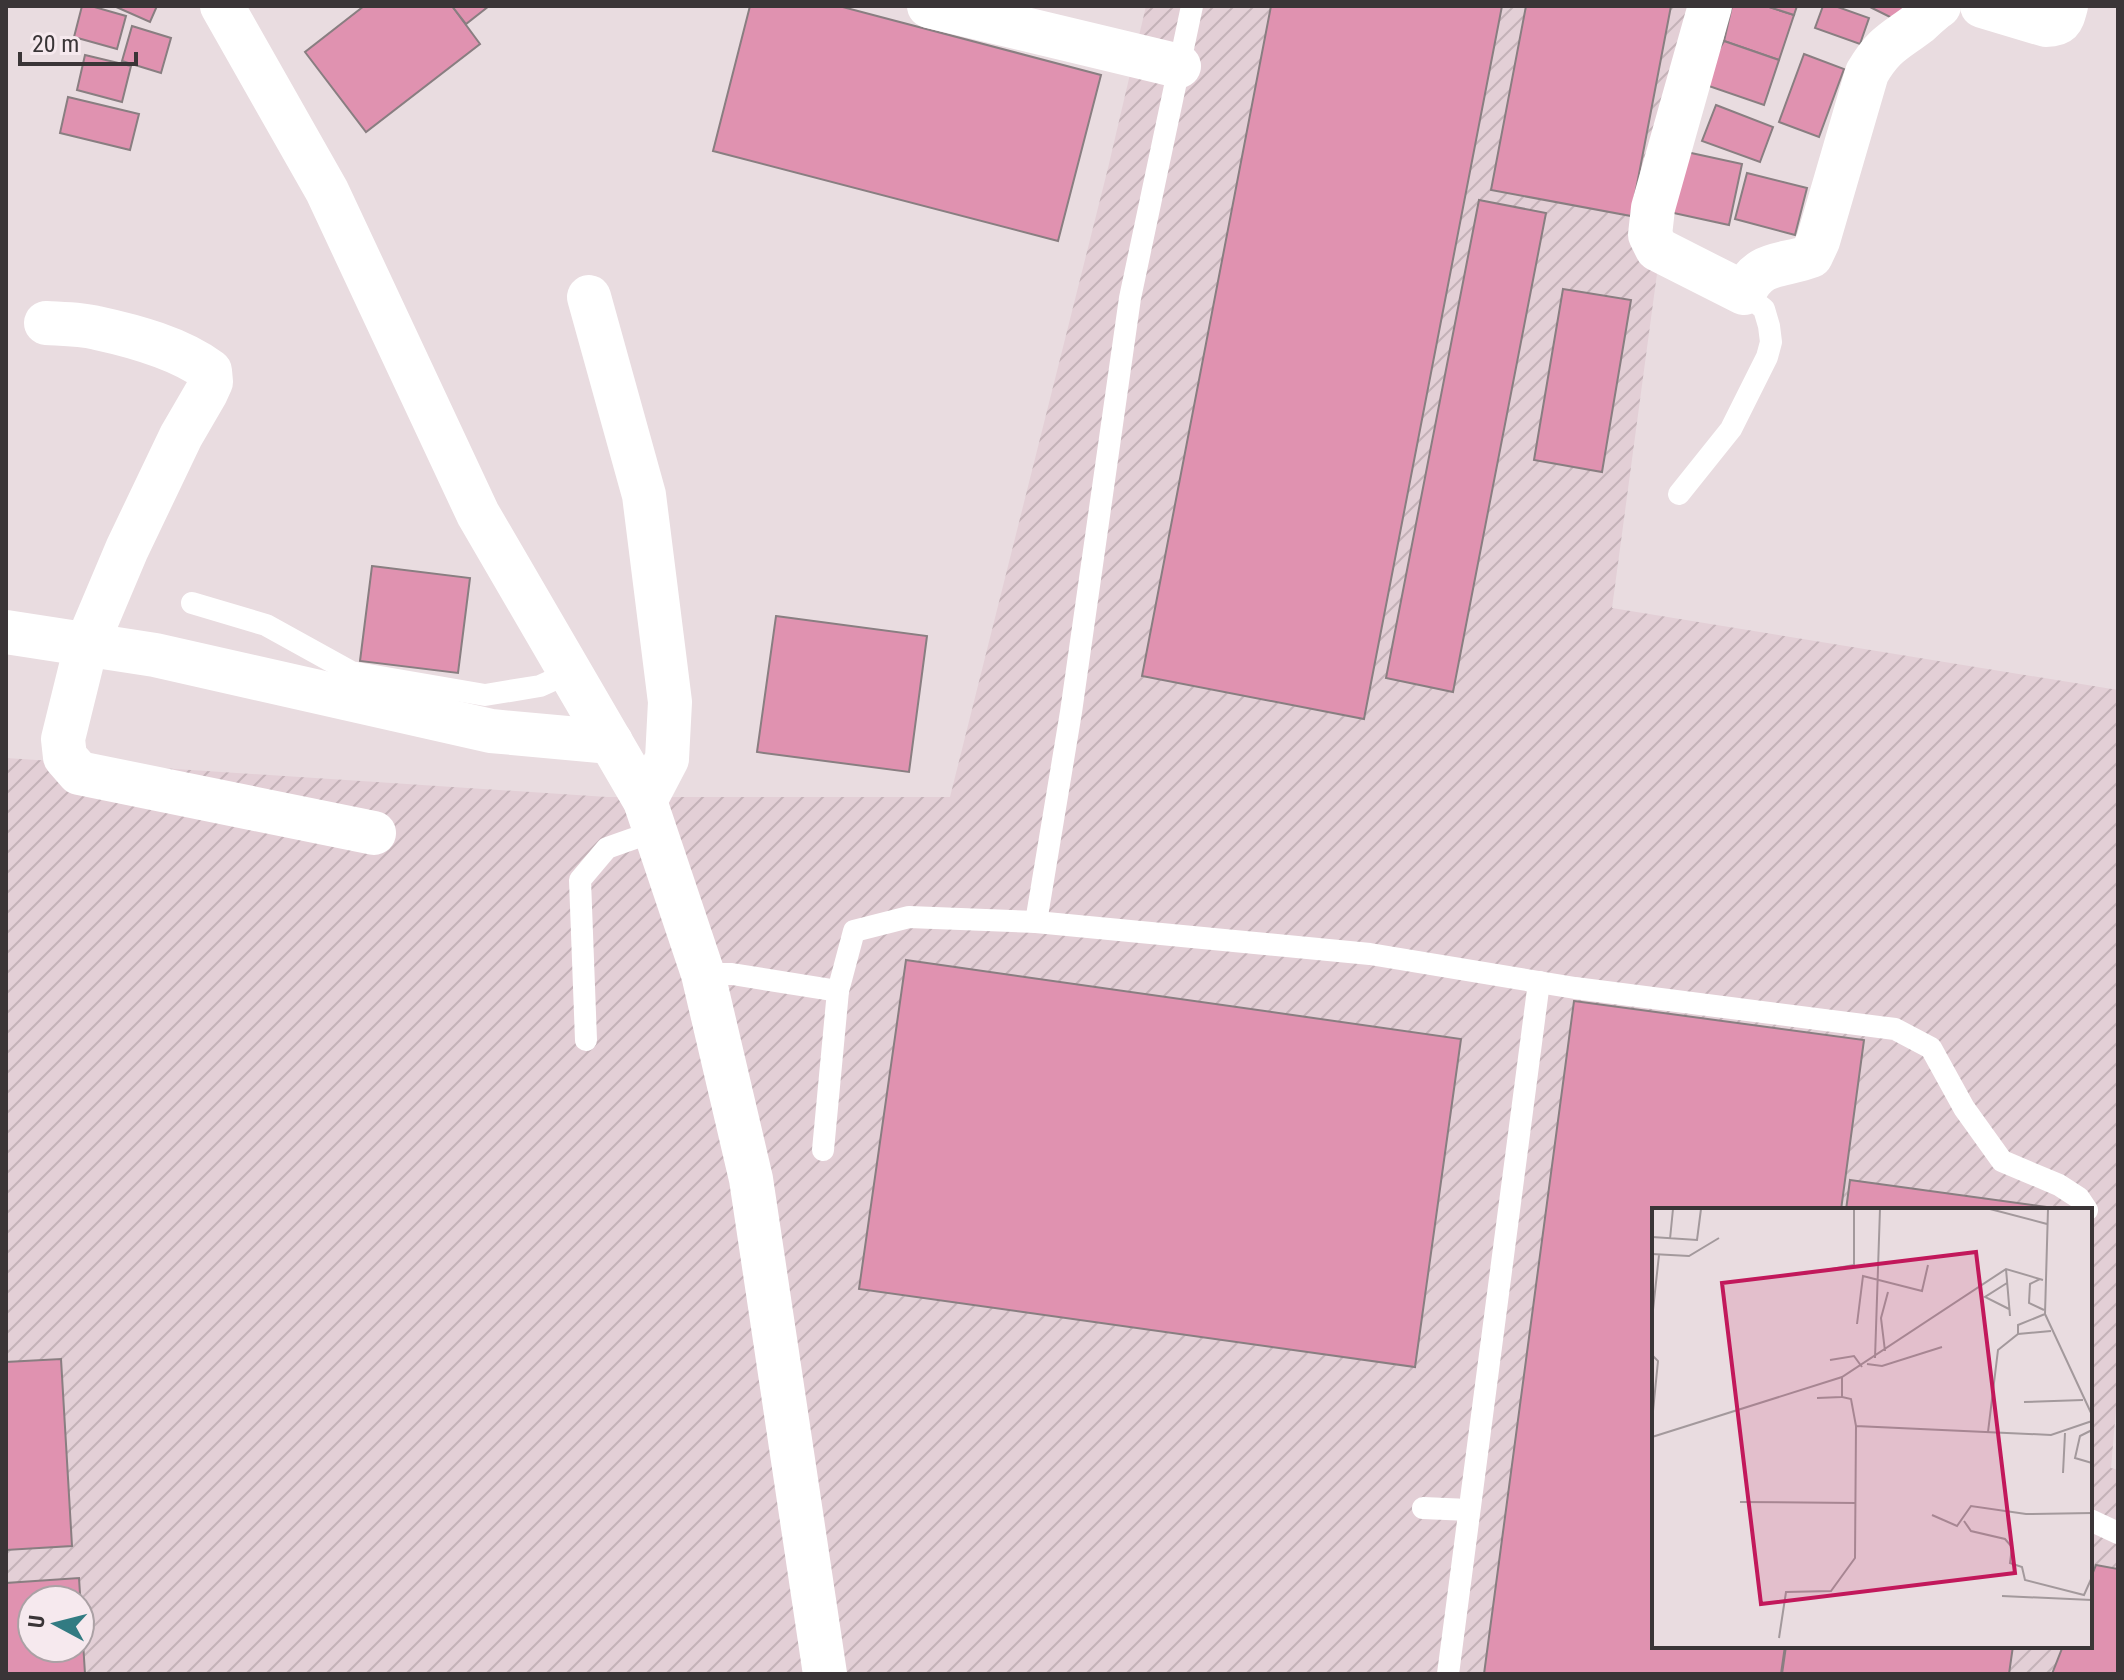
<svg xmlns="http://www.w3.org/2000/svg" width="2124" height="1680" font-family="'Roboto Condensed',sans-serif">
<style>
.industrial{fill:url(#industrial-furrows);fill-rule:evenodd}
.building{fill:#e092b0;stroke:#897e81;stroke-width:2;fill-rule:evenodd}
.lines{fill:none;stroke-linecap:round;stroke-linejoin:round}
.service{stroke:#fff;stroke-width:22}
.minor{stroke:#fff;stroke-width:44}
.inset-road{fill:none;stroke:#a3999c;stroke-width:2}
.view{fill:#c2185b;fill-opacity:0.15;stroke:#c2185b;stroke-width:4}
.inset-edge{fill:none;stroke:#3a3537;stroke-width:4}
</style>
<defs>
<pattern id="industrial-furrows" width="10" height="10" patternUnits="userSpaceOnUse" patternTransform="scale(2)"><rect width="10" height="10" fill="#e3cfd6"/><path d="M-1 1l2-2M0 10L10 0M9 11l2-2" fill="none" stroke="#c4b2b8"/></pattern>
</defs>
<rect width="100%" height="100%" fill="#e9dce0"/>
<path class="industrial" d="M1146,6H1693L1612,608L2118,690V1386L2111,1468L2118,1470V1674H6V758L607,797H950L1108,168ZM1654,1210H2090V1646H1654ZM32,1600H80V1648H32Z"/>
<g class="building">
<polygon points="82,6 91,6 126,16 117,49 74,37"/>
<polygon points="114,6 157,6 150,22"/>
<polygon points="364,6 452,6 480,44 366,132 305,52"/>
<polygon points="452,6 489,6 466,24"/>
<polygon points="750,6 839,6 1101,75 1058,241 713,151"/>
<polygon points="1271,6 1502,6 1364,719 1142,676"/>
<polygon points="1526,6 1671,6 1631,216 1491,190"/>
<polygon points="1732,6 1766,6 1794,15 1779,60 1724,41"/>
<polygon points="1766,6 1797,6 1794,15"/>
<polygon points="1823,6 1835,6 1869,18 1860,44 1815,28"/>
<polygon points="1868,6 1918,6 1908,26"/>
<polygon points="132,26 171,38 161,73 122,61"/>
<polygon points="1724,41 1779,60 1764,105 1700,83"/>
<polygon points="1804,54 1844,69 1819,137 1779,122"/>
<polygon points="85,55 131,66 122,102 77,90"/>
<polygon points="68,97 139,114 130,150 60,133"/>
<polygon points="1716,105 1773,127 1760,162 1702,141"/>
<polygon points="1682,151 1742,164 1729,225 1669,212"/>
<polygon points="1747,173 1807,188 1795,235 1735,219"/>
<polygon points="1479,200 1546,213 1453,692 1386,678"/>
<polygon points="1563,289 1631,300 1602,472 1534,460"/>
<polygon points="372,566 470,578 458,673 360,661"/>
<polygon points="776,616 927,636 909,772 757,752"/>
<polygon points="906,960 1461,1039 1415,1367 859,1289"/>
<polygon points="1574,1001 1864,1040 1841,1210 1654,1210 1654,1646 1785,1646 1781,1674 1484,1674"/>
<polygon points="1850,1180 2069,1210 1846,1210"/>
<polygon points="61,1359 72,1546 6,1550 6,1362"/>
<polygon points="2096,1565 2118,1569 2118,1674 2052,1674 2063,1646 2090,1646 2090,1580"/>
<path d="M79,1578L85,1674H6V1583ZM32,1600H80V1648H32Z"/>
<polygon points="1786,1646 2013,1646 2009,1674 1782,1674"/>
</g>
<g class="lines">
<g class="service">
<polyline points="1679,494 1731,429 1767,357 1771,342 1769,326 1764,309 1744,293"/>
<polyline points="192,603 266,625 351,672 485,695 540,686 571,672"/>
<polyline points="1036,922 1370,954 1575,988 1895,1029 1931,1048 1964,1108 2002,1161 2059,1185 2079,1198 2087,1210"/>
<polyline points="703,974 732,974 838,991 854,931 909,917 1036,922 1071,712 1130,298 1192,6"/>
<polyline points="586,1040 580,880 607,848 655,831"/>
<polyline points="823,1150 838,991"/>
<polyline points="1423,1508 1469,1510"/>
<polyline points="2090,1520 2118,1533"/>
<polyline points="1448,1674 1539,982"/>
</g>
<g class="minor">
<polyline points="222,6 327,191 478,514 645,801 703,974 751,1179 825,1674"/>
<polyline points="929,6 1179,66"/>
<path d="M1710,6L1653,208L1650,235L1657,249L1744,293C1759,260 1782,267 1811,256L1818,241L1867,73C1884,44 1894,42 1919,23C1926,17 1931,11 1939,6"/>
<path d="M1982,6L2046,25C2062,25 2062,20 2066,6"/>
<polyline points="589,297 644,495 670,702 667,759 645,801"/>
<path d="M46,323C63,324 81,324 97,328C134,336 179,348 210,371L211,382L206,393L181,436L127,549L86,646L63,739L65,757L79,773L374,833"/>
<polyline points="6,632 155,655 491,731 611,742"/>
</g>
</g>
<g transform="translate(1652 1208)">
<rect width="440" height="440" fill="#e9dce0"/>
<path class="inset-road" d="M338,1L395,16M396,1L393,106L440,207M0,29L45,32L49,1M18,31L21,1M0,46L37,48L67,30M354,61L358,108M151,66L202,57V1M388,71L378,76L377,95L392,102M355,75L333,89L357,101M0,111L7,47M205,116L211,68L270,83L276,57M366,126V117L393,106M233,143L229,110L236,84M0,147L6,153L0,213M223,150L228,1M178,152L202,148L210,159M215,156L230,158L290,139M190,169V189L199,191L204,218L399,227L440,213M165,190L190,189M372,194L431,192M440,222L428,228L423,250L440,255M336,224L346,142L366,126L399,123M0,229L190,169L354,61L391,72M411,265L413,225M88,294L204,295M280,307L305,318L319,298L374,306L440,305M312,313L319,323L353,331L360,339L358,355L370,359L373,372L432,387L440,369M350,388L440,392M127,430L134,384L179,383L203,350L204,218"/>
<path class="view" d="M324,44L363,365L109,396L70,75Z"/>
<rect width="440" height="440" class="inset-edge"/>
</g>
<rect width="2124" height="1680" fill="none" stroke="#3a3537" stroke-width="16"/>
<g transform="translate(56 1624) rotate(277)"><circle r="38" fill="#f6e9ee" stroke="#aba1a5" stroke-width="2"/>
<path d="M0-6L14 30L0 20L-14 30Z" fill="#327b82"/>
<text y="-12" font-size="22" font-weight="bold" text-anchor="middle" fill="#3a3537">U</text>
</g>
<path d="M20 52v12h116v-12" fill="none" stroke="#3a3537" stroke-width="4"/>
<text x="32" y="52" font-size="24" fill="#3a3537" stroke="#f6e9ee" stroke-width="6" paint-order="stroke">20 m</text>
</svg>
